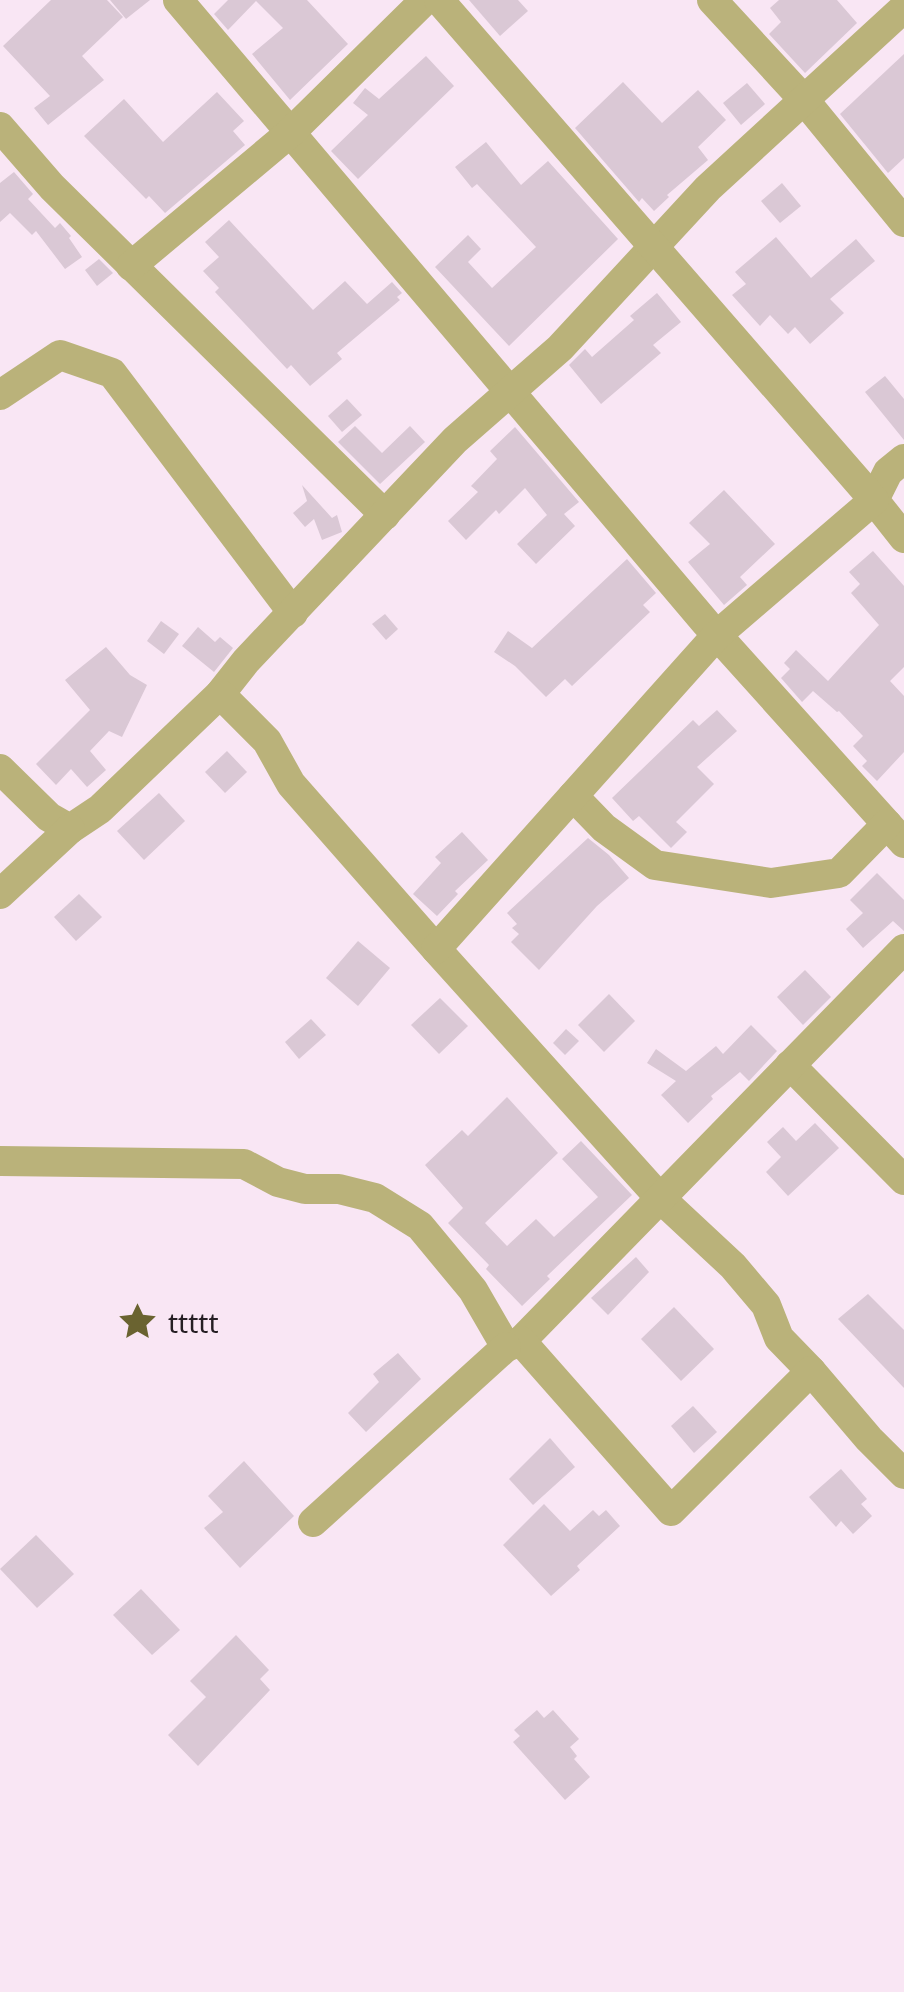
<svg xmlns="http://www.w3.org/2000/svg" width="904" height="1992" font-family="'Noto Sans',sans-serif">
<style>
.building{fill:#dac8d5}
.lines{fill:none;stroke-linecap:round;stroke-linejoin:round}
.minor{stroke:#bab27a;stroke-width:30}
.labels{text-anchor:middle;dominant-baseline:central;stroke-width:10;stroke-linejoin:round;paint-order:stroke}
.poi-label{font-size:28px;fill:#251e23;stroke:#f9e6f4;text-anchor:start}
</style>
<rect width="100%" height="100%" fill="#f9e6f4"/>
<g class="building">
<polygon points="51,0 107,0 123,17 82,56 104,80 48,125 34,108 50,96 3,46"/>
<polygon points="110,0 150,0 126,19"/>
<polygon points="228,0 307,0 348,44 290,100 252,54 283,28 256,1 228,30 214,14"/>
<polygon points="469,0 518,0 528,11 500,36"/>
<polygon points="779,0 837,0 857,23 805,73 769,34 781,22 770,8"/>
<polygon points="904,54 904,158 888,173 840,114"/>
<polygon points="426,56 454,86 358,179 331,151 368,115 353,103 365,88 379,99"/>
<polygon points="623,82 662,123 698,90 726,120 698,147 708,160 667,195 669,197 654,211 642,198 639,202 575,128"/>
<polygon points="747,83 765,104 741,125 723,103"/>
<polygon points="217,92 244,121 233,131 245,145 165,213 149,196 146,199 84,136 124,99 163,142"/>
<polygon points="486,142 521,185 548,161 618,239 509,346 435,267 468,235 481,249 468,262 492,288 536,247 477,184 472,188 455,167"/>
<polygon points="14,172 33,194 28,199 55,228 60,223 71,236 69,238 82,257 65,269 36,231 32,235 10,213 0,222 0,183"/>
<polygon points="782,183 801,206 780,223 761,201"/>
<polygon points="229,220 313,310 345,281 367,304 392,282 402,293 397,297 400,300 337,353 342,359 310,386 291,365 287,369 215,292 219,288 203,271 219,257 205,242"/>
<polygon points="776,237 811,278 856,239 875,261 830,299 844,313 810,344 795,327 788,334 770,315 760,326 732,295 746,284 735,272"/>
<polygon points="99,259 113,273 97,286 85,270"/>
<polygon points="657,293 681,322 653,345 661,353 601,404 569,365 585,349 592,357 634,320 630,316"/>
<polygon points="885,376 904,399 904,440 865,392"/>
<polygon points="347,399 362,415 342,432 328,416"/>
<polygon points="355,426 382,453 410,426 425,442 380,484 338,442"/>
<polygon points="515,427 579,502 564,514 575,526 536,564 517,544 547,515 525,488 499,514 496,510 466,540 448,521 478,492 471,486 497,459 490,451"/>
<polygon points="302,485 332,518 337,515 342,532 322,540 314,519 305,527 293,513 307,501"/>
<polygon points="724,490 775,544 740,577 747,585 724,605 688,562 710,544 689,523"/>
<polygon points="873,551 904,586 904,667 890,681 904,696 904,752 877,781 862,766 867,761 853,746 863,736 839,711 837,712 813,691 802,702 781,678 790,669 784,663 796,650 828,681 879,625 851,593 860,584 849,572"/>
<polygon points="627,559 656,593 643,605 650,612 572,686 565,679 546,697 515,666 494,652 508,631 532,648"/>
<polygon points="385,614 398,629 386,640 372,624"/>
<polygon points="161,621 179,634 164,654 147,641"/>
<polygon points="198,627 215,642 220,637 233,648 214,672 182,646"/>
<polygon points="106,647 130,675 147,685 122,737 109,731 90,751 106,770 87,787 71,769 56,785 36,764 90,710 65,680"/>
<polygon points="717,710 737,731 697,767 714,784 676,822 687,832 671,848 639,816 633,821 612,798 693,720 699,726"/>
<polygon points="227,751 247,772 225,793 205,772"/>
<polygon points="159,793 185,821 144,860 117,831"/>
<polygon points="462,832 488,860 455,891 458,894 437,916 413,894 441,863 435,857"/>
<polygon points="588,838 609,855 629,878 597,906 539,970 511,942 519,934 512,928 517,924 507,913"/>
<polygon points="877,873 904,900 904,931 893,921 863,948 846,929 863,913 850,900"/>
<polygon points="79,894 102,917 76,941 54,917"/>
<polygon points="358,941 390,968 358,1006 326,978"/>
<polygon points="805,970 831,997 803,1025 777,997"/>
<polygon points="609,994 635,1021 604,1052 578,1025"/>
<polygon points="440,998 468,1026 439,1054 411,1025"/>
<polygon points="311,1019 326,1035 299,1059 285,1042"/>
<polygon points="751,1025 777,1051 749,1081 740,1072 711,1096 713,1099 688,1123 661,1095 676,1081 647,1063 656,1049 686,1071 716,1046 723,1054"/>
<polygon points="566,1029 579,1041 565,1055 553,1043"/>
<polygon points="507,1097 558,1153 485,1223 507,1246 536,1219 554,1237 598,1197 562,1159 581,1141 632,1195 547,1276 550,1279 522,1306 486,1269 489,1265 448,1223 463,1208 425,1165 462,1130 468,1136"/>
<polygon points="815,1123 839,1148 788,1196 766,1172 781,1157 767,1142 783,1127 796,1141"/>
<polygon points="636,1257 649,1272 608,1315 591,1298"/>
<polygon points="868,1294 904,1330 904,1388 838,1319"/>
<polygon points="674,1307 714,1349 681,1381 641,1339"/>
<polygon points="398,1353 421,1379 366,1432 348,1413 379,1382 373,1374"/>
<polygon points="693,1406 717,1432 694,1453 671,1426"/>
<polygon points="550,1438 575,1467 533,1505 509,1479"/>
<polygon points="244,1461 294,1516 240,1568 204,1528 223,1512 208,1496"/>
<polygon points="841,1469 867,1499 861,1504 872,1516 853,1534 841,1521 836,1527 809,1497"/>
<polygon points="544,1504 570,1531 593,1510 599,1516 606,1510 620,1526 577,1566 580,1570 551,1596 503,1545"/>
<polygon points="36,1535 74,1574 37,1608 0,1569"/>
<polygon points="141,1589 180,1630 152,1655 113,1615"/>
<polygon points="236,1635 269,1670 260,1679 270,1690 198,1766 168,1735 206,1697 190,1681"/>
<polygon points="537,1710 544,1718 553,1710 579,1739 570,1747 577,1756 574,1759 590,1777 565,1800 513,1742 520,1736 514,1730"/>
</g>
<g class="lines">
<g class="minor">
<polyline points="178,0 706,623 904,843"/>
<polyline points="712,0 805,101 904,222"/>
<polyline points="0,127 52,187 385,515"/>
<polyline points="131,266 290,133 425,0"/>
<polyline points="0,395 60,355 112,373 293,613"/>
<polyline points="904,459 888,472 874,500 904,538"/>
<polyline points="220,694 246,661 455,440 560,348 708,188 904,8"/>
<polyline points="0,769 49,817 70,829 100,809 220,694 267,741 291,784 436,949 660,1198 733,1266 766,1305 779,1338 811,1371"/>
<polyline points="573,796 604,828 655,865 771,883 839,873 887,824"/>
<polyline points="0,894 70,829"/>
<polyline points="436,949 717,635 874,500 439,0"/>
<polyline points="790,1065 904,1180"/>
<polyline points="0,1161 244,1164 278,1182 305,1189 339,1189 375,1198 420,1226 473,1290 506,1347 521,1341 904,949"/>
<polyline points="521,1341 671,1511 811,1371 869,1439 904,1474"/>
<polyline points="313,1522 506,1347"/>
</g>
</g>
<defs>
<symbol id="sight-bare" viewBox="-9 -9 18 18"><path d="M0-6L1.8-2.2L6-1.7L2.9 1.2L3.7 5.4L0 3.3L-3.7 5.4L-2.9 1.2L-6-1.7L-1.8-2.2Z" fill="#6a6330" stroke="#f9e6f4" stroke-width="2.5" paint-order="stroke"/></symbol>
</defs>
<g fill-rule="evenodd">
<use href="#sight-bare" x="110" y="1294" width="55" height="55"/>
</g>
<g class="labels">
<g class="poi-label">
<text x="168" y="1322">ttttt</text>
</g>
</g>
</svg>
